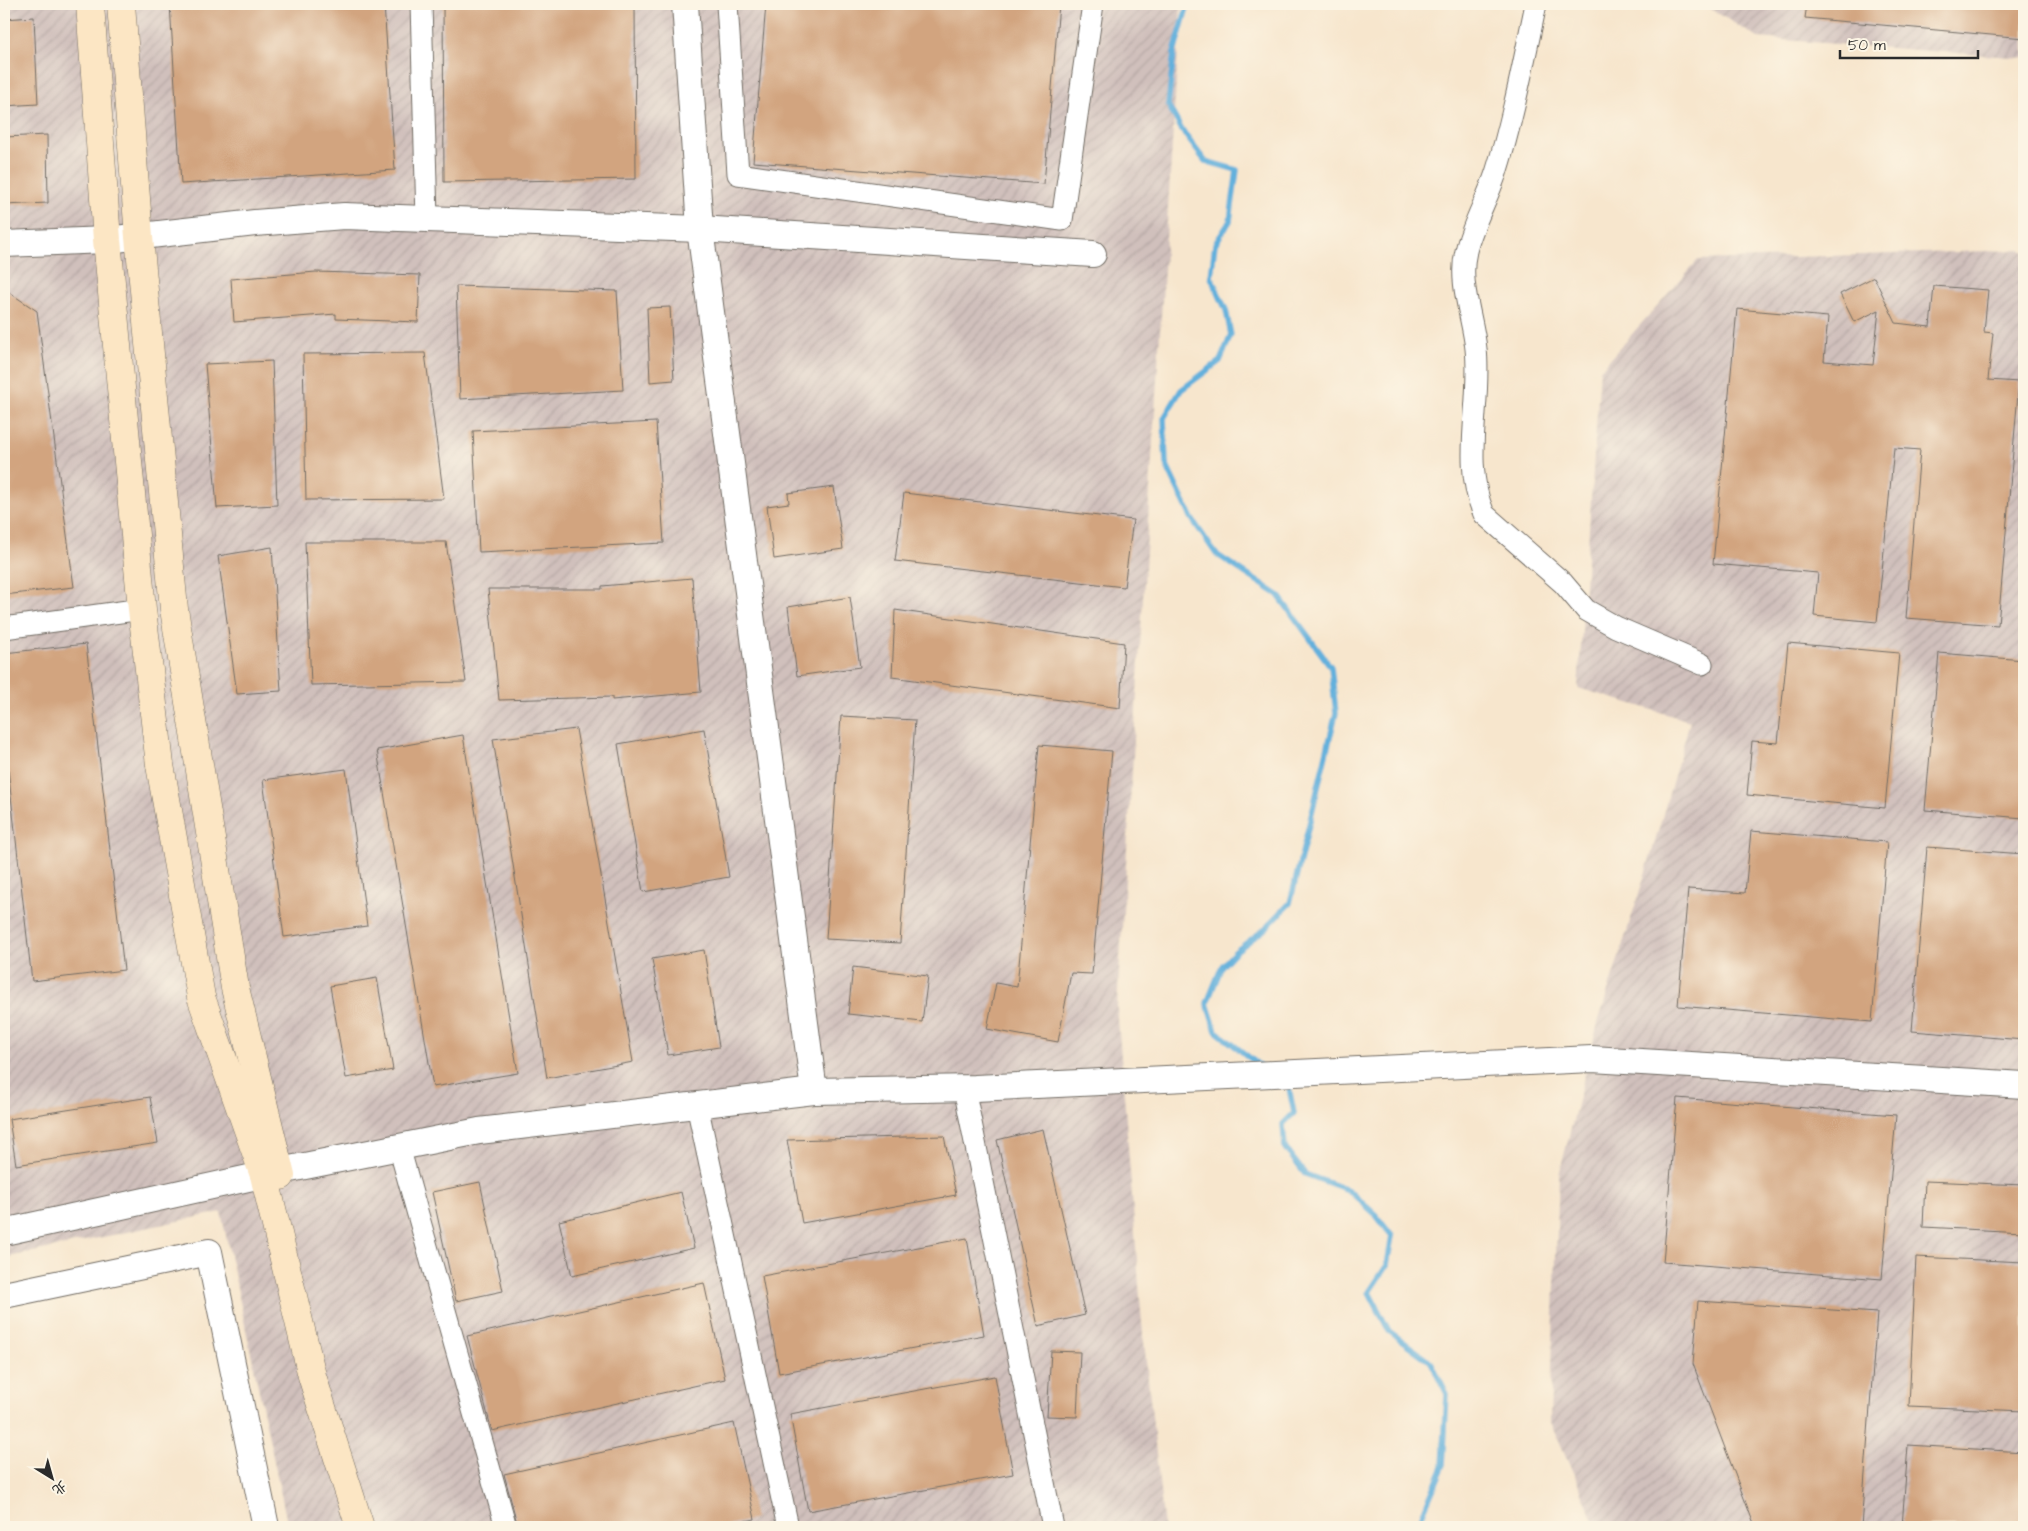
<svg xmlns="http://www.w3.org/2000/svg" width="2028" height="1531" font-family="'Architects Daughter','LXGW WenKai TC',sans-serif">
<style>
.industrial{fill:url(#industrial-furrows)}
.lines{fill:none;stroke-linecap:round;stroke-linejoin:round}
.stream{stroke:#63b0dc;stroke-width:5.5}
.building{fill:#d2a47f}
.minor-casing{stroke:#726c64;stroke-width:23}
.tertiary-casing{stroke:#726c64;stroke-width:28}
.secondary-casing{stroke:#726c64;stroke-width:29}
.minor{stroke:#fff;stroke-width:21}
.tertiary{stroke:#fff;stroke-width:26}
.secondary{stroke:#fce6c4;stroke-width:28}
</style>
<defs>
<pattern id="industrial-furrows" width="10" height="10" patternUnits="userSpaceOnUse" patternTransform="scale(1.25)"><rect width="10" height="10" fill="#d0c0bc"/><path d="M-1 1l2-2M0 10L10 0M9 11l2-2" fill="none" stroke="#b3a5a2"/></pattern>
</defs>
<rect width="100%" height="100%" fill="#fcf5e5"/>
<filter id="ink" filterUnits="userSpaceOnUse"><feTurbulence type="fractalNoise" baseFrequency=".02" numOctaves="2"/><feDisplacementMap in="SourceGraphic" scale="10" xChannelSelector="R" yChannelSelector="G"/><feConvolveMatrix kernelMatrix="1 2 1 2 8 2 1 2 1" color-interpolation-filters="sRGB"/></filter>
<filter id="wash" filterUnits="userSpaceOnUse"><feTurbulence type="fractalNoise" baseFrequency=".0096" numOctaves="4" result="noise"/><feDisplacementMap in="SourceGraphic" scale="20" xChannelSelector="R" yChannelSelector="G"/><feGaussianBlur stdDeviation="1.12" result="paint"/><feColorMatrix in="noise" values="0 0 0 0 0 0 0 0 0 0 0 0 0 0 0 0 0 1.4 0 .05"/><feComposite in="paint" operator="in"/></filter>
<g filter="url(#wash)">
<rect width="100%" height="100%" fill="#f7e6cd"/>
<g class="industrial">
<polygon points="4,4 1181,4 1117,1006 1142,1323 1164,1527 288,1527 221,1212 4,1258"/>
<polygon points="1703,4 2024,4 2024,58 1758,38"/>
<polygon points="2020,250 2024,252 2024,1527 1597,1527 1550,1420 1559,1175 1598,1023 1652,852 1690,721 1578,688 1600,370 1698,260"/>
</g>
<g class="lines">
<g class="stream">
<polyline points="1188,4 1174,53 1168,105 1183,132 1205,161 1237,170 1230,221 1215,244 1211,277 1226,310 1231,335 1220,361 1181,390 1164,418 1166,464 1192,519 1216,554 1278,595 1331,667 1336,713 1290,903 1265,929 1236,951 1222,966 1207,1003 1216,1031 1260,1066"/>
<polyline points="1285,1081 1288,1083 1294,1113 1283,1124 1285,1148 1305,1174 1348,1190 1375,1214 1392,1236 1387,1265 1369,1292 1389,1331 1431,1362 1447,1394 1443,1467 1417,1527"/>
</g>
</g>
<g id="blocks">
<g class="building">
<polygon points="170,4 384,4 395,170 181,184"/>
<polygon points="443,4 635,4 636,179 444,182"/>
<polygon points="766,4 1059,4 1044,184 753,162"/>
<polygon points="1807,4 2024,4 2024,38 1805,18"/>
<polygon points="34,17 38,104 4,106 4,19"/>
<polygon points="47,135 48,203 4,205 4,137"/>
<polygon points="316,272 420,275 418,322 336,319 336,314 234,322 231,279"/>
<polygon points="1874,277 1896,323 1930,327 1934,286 1988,290 1984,332 1993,333 1988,380 2019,382 1998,625 1906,618 1920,450 1894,448 1877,622 1814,616 1818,573 1713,564 1737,309 1828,317 1824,361 1873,365 1879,310 1854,322 1840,294"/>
<polygon points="456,286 617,291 623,390 460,399"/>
<polygon points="4,289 37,311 74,587 4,595"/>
<polygon points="670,307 674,380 650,382 647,308"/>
<polygon points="425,353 444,499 306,500 303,354"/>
<polygon points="272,361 277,505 217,508 205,364"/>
<polygon points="656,422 664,543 479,552 473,431"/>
<polygon points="834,487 843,549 774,559 767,506 789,503 788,493"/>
<polygon points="904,493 1133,520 1124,587 895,561"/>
<polygon points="305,542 446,542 466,682 311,685"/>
<polygon points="272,547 281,691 237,694 218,556"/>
<polygon points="692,578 701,692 612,700 612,697 499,700 488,589 602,589 602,586"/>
<polygon points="850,597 860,667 797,676 788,607"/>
<polygon points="895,610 1124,643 1120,708 892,677"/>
<polygon points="1788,643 1899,653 1885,808 1747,795 1752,741 1778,743"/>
<polygon points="86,644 124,970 32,981 4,734 4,653"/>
<polygon points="1939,653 2024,660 2024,818 1925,810"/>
<polygon points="841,716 915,720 900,943 826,939"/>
<polygon points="576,729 633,1062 547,1078 493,739"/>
<polygon points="704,729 729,877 643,892 618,744"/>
<polygon points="463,735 518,1073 433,1087 377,750"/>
<polygon points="1039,745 1112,751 1092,974 1071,973 1058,1042 987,1029 996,983 1017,987"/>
<polygon points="346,769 367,926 284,937 263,780"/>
<polygon points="1751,831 1887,842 1872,1022 1678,1006 1688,889 1745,893"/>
<polygon points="1927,847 2024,854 2024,1040 1912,1031"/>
<polygon points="704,950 719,1047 668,1055 652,959"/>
<polygon points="853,967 928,976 922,1022 848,1014"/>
<polygon points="377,978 393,1070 346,1078 330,986"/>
<polygon points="150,1097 158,1143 16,1165 9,1119"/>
<polygon points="1677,1098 1896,1115 1882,1279 1663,1262"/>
<polygon points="1043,1129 1085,1315 1038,1326 997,1140"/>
<polygon points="944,1136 956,1195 802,1223 787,1140"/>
<polygon points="1925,1181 2024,1185 2024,1232 1923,1227"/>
<polygon points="480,1182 503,1291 456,1301 432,1192"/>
<polygon points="681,1192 694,1248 572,1276 559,1221"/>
<polygon points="967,1238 984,1335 779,1373 762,1276"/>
<polygon points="1916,1257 2024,1262 2024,1411 1909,1406"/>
<polygon points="704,1283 725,1379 492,1431 467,1336"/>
<polygon points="1698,1301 1877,1313 1861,1527 1755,1527 1693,1364"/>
<polygon points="1051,1351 1080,1352 1077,1417 1047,1416"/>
<polygon points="995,1376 1013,1474 808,1511 790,1414"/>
<polygon points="734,1423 755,1519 718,1527 518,1527 504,1474"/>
<polygon points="1908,1445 2024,1452 2024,1527 1902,1527"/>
</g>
</g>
</g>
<g filter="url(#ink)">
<use href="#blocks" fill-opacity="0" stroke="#726c64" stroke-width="1"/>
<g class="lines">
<defs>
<g id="minor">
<polyline points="421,4 427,219"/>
<polyline points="727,4 738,174 1062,220 1093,4"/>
<path d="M1536,4C1524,60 1513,119 1496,173C1487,200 1472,225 1466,251C1458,283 1473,318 1476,349C1482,404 1461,461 1484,514L1563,583L1586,610L1616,627L1702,664"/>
<polyline points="4,628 142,609"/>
<polyline points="964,1088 1053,1527"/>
<polyline points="697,1105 788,1527"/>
<polyline points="399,1147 506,1527"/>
</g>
<g id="tertiary">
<polyline points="685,4 700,229 814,1091"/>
<polyline points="4,244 107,240 255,223 344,216 700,229 1093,254"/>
<polyline points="4,1232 280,1171 479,1131 814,1091 975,1088 1592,1059 2024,1085"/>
<polyline points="4,1295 209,1252 266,1527"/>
</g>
<g id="secondary">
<polyline points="90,4 107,240 142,609 160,765 201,997 264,1175 312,1376 360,1527"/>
<polyline points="121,4 139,237 174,609 235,988 281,1176"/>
</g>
</defs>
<use href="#minor" class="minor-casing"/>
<use href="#tertiary" class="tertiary-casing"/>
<use href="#secondary" class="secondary-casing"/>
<use href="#minor" class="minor"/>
<use href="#tertiary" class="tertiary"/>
<use href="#secondary" class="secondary"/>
</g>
</g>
<rect width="2028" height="1531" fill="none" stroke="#fcf5e5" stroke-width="20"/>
<g transform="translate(52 1478) rotate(143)" stroke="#fcf5e5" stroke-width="4" paint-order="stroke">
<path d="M0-4L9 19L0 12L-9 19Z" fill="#2b2b2b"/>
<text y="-8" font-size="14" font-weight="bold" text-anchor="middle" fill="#2b2b2b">北</text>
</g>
<path d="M1840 50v8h138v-8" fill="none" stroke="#2b2b2b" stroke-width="2.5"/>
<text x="1848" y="50" font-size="15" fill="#2b2b2b" stroke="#fcf5e5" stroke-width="4" paint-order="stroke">50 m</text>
</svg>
